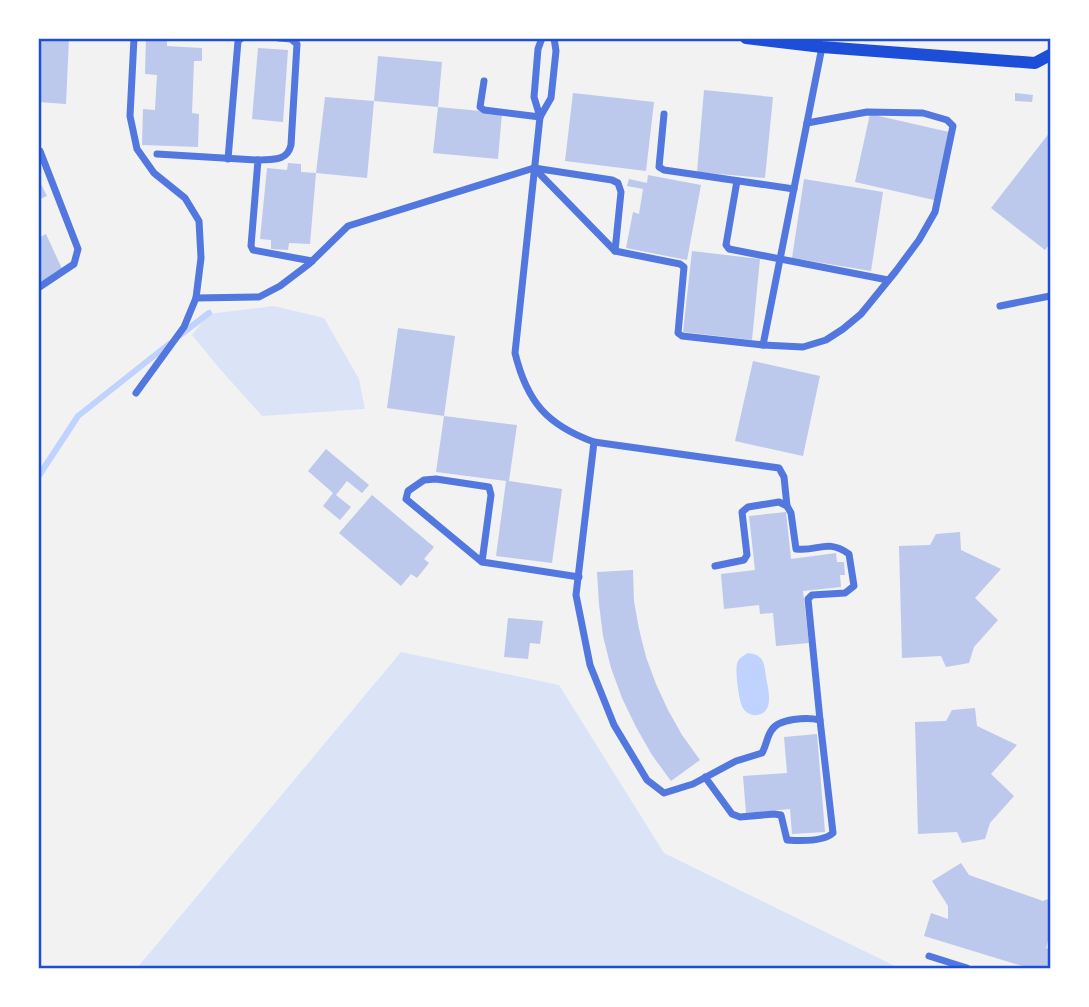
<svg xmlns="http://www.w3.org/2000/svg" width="1089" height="1007" font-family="Bitter,serif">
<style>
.green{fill:#dbe4f7}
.water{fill:#bfd3fe}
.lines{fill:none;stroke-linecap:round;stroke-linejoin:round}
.stream{stroke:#bfd3fe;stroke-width:6}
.building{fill:#bdc9ec}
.minor{stroke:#5277de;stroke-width:7}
.secondary{stroke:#1d4ed8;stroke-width:12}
.neatline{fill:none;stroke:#1d4ed8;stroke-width:2.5}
</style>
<rect width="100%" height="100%" fill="#f2f2f2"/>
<g class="green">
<polygon points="274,306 324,318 359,379 365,409 262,416 219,368 192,335 208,314"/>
<polygon points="401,652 559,685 664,853 899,968 137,968"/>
</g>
<path class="water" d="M748,653C754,654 759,655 762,660C765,665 765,671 766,677C768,688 775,713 757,715C751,716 745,712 743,708C739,702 735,671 737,664C738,658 743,656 748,653Z"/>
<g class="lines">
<g class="stream">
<polyline points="180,335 209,313"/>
<polyline points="38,477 78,416 169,344"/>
</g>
</g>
<g class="building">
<polygon points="38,38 69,38 66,104 38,102"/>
<polygon points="146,38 167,39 167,46 202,48 202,61 194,61 192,113 199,114 198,147 142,145 143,109 155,110 157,75 145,74"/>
<polygon points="258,48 288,50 283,122 252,119"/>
<polygon points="378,56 442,62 438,107 374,101 367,178 316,173 325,97 374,101"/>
<polygon points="704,90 773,97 765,178 697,172"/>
<polygon points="573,93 654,102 646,171 565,161"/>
<polygon points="1015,93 1033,95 1032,102 1015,101"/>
<polygon points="438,107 502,113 498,159 433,153"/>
<polygon points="870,114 949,132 934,200 855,182"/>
<polygon points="1050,132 1050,243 1045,250 991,208"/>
<polygon points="288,163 301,164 301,172 316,173 310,244 289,243 288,250 271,249 271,240 260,239 267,168 287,170"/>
<polygon points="648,175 701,185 687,260 626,248 633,212 639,214 643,189 627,186 629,179 647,183"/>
<polygon points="38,178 47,196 38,200"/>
<polygon points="804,179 883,192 871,271 792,258"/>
<polygon points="46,234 63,271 38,283 38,238"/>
<polygon points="692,251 760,259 752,340 683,332"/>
<polygon points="398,328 455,336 444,416 387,408"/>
<polygon points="753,361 820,376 803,456 735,441"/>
<polygon points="444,416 517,425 509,481 562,489 552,563 496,556 506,481 436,472"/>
<polygon points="326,449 369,485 362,493 347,481 336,495 351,507 340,520 323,506 333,493 308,471"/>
<polygon points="372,495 434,547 424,559 429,563 417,578 411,574 401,586 339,533"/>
<polygon points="786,512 791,559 836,553 837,562 844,562 845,575 840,575 841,587 803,591 809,643 776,646 773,613 760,614 759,605 724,609 721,574 755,570 749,516"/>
<polygon points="960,532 961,550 1001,569 975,598 998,620 974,647 969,663 946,667 941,656 902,658 899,546 930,545 936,534"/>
<polygon points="633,570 634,601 639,629 646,657 656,684 668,710 682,735 700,760 671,781 652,755 636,727 622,698 611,668 603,636 599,604 597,572"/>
<polygon points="508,618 543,621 540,644 530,643 528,659 504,657"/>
<polygon points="975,708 977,726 1017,745 991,774 1014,796 990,823 985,839 962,843 957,832 918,834 915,722 946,721 952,710"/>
<polygon points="817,734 825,832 792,834 790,809 746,813 743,776 787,773 784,737"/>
<polygon points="961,863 969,875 1043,901 1050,898 1050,933 1046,948 1050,950 1050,968 1029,968 924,936 931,913 948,919 948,906 932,881"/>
</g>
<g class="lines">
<g class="minor">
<polyline points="134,38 130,116 137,149 154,173 185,198 199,221 201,258 196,298 184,327 136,393"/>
<path d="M554,38L556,51L551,98L540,117L515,353C527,402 547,425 594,442L779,468L784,477L787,506"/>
<polyline points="484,81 480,107 484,110 540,117"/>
<polyline points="664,114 659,167 664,170 794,189"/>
<polyline points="540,117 534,97 538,49 542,38"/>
<polyline points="38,150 40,151 78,249 74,264 38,288"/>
<polyline points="157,154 258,160 251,246 253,250 312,261"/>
<polyline points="228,159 238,41 242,38"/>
<path d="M258,160C272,159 287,162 291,145L297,44L291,39L279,38"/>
<polyline points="534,168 615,251 680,264 684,267 678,333 682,336 763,345 803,347 826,340 843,329 861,314 896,271 919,240 935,212 953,126 947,120 923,113 867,112 807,123"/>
<polyline points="737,181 727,239 726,245 729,249 888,280"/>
<polyline points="196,298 259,297 280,286 309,264 348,226 534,168 612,180 618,183 621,192 615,251"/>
<polyline points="1000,306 1050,296"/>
<polyline points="763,345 822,47"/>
<path d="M594,442L576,595L590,665L614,725L647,780L664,793L693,784L736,761L762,753C766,746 767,737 771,731C778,718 808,717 820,720L833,833C823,842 800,841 787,840L781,815L774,814L740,817L732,814L705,777"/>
<polyline points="482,562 406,499 408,491 424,480 436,479 489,487 491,495 482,562 579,577"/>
<path d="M715,566L744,560L747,555L742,512L748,507L779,502L787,506L791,513L796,549C818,552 827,538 849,554L854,586L845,593L812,595L808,599L820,720"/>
<polyline points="929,956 967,968"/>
</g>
<polyline class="secondary" points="746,38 822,47 1035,63 1050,55"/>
</g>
<rect width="1089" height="1007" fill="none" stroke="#ffffff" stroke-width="80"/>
<rect x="40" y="40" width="1009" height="927" class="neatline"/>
</svg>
